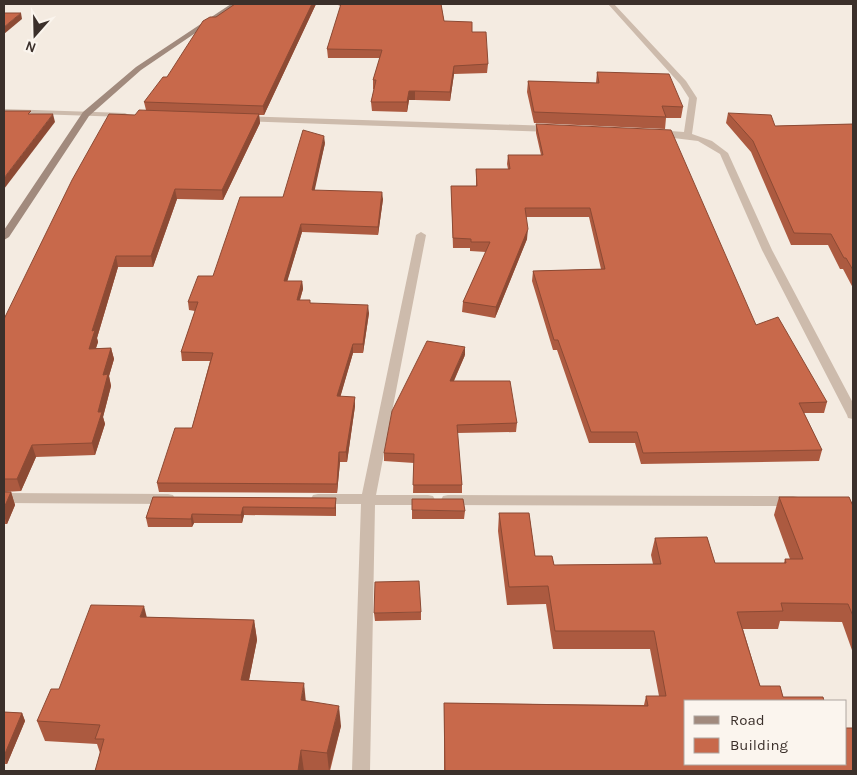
<svg xmlns="http://www.w3.org/2000/svg" width="857" height="775" font-family="Karla,sans-serif">
<style>
.lines{fill:none;stroke-linecap:round;stroke-linejoin:round}
.street{fill:#cdbbac;fill-rule:evenodd}
.secondary{fill:#a18a7d;fill-rule:evenodd}
.wall{fill:#ac5a40}
.shaded-wall{fill:#8c4a34}
.building{fill:#c8694b;stroke:#8c4a34}
</style>
<rect width="100%" height="100%" fill="#f4ebe1"/>
<g class="lines">
<g class="street">
<polygon points="608,4 614,4 686,81 697,98 692,134 712,141 728,153 772,250 853,403 853,419 848,418 847,415 762,250 720,154 698,141 657,136 653,133 657,130 684,132 689,98 680,84"/>
<polygon points="4,109 125,113 129,115 125,117 4,113"/>
<polygon points="242,116 552,126 556,129 552,132 239,121 238,119"/>
<polygon points="421,232 426,235 376,495 428,495 433,496 435,500 433,504 428,505 375,505 370,771 352,771 361,504 318,504 313,503 311,499 313,495 318,494 362,494 416,235"/>
<polygon points="4,493 168,494 173,495 175,499 173,503 168,504 4,503"/>
<polygon points="448,495 793,496 798,497 800,501 798,505 793,506 448,505 443,504 441,500 443,496"/>
</g>
<polygon class="secondary" points="231,4 238,4 141,70 89,116 9,237 4,240 4,230 83,112 136,67"/>
</g>
<g class="wall">
<polygon points="316,4 264,115 259,115 260,123 223,200 177,199 153,267 118,267 97,338 98,342 96,348 111,348 114,359 109,376 111,386 103,417 105,424 95,455 36,457 21,491 4,492 4,319 135,115 146,110 144,102 167,77 216,17"/>
<polygon points="335,4 441,4 444,21 472,32 488,64 487,73 454,74 450,101 415,100 409,100 407,112 372,111 371,102 374,89 373,89 373,80 380,58 328,58 327,49 341,6"/>
<polygon points="597,72 683,107 681,118 666,118 665,129 534,123 527,92 528,81 596,83"/>
<polygon points="728,113 775,126 853,124 853,288 843,269 840,269 828,245 791,245 751,152 726,123"/>
<polygon points="536,124 756,325 827,402 824,413 804,413 822,450 819,461 641,464 635,443 589,443 557,350 553,350 532,281 533,271 601,269 589,217 526,217 527,239 495,318 462,312 463,302 486,252 470,251 470,248 453,248 451,186 476,186 476,169 508,169 507,164 508,155 541,155 536,133"/>
<polygon points="325,143 314,190 383,199 378,235 302,232 287,281 302,281 303,289 300,300 310,303 369,313 363,353 353,353 340,397 355,406 347,462 340,462 337,493 159,492 157,483 192,428 210,361 182,361 181,352 195,311 189,310 188,302 213,276 283,197"/>
<polygon points="465,355 454,381 517,423 516,432 457,433 462,485 462,493 413,493 414,463 384,461 384,453"/>
<polygon points="4,492 11,492 15,505 7,524 4,524"/>
<polygon points="153,497 336,507 336,516 244,515 242,523 194,523 192,527 148,527 146,518"/>
<polygon points="779,497 849,497 853,506 853,653 842,622 780,621 778,629 743,629 760,686 780,686 783,697 823,697 824,701 686,701 686,764 846,764 846,728 853,728 853,771 444,771 444,703 644,705 646,696 659,696 650,649 553,649 546,604 507,605 498,531 499,513 529,513 535,556 552,556 554,565 653,564 651,555 655,538 707,537 715,563 784,563 785,559 790,559 774,515"/>
<polygon points="412,510 465,511 464,519 412,519"/>
<polygon points="421,612 421,620 375,621 374,613"/>
<polygon points="147,617 254,620 257,640 249,680 306,701 341,726 330,771 316,771 304,770 304,771 95,771 100,753 97,744 45,741 37,721"/>
<polygon points="4,712 22,713 25,721 7,764 4,764"/>
</g>
<g class="shaded-wall">
<polygon points="312,4 316,4 264,115 263,106"/>
<polygon points="21,13 22,19 4,34 4,27"/>
<polygon points="454,66 454,74 450,101 450,92"/>
<polygon points="409,91 415,91 415,100 409,100 407,112 407,102"/>
<polygon points="53,114 55,122 4,189 4,178"/>
<polygon points="259,114 260,123 223,200 222,190"/>
<polygon points="324,136 325,143 313,198 312,190"/>
<polygon points="175,189 177,199 153,267 151,256"/>
<polygon points="382,192 383,199 378,235 378,227"/>
<polygon points="301,224 302,232 285,289 284,281"/>
<polygon points="528,229 527,239 495,318 496,307"/>
<polygon points="116,256 118,267 97,338 98,342 92,360 89,349 92,331"/>
<polygon points="302,281 303,289 297,308 297,300"/>
<polygon points="368,305 369,313 363,353 363,344"/>
<polygon points="353,344 353,353 338,405 337,396"/>
<polygon points="465,347 465,355 450,389 450,381"/>
<polygon points="111,348 114,359 109,376 111,386 103,417 105,424 95,455 92,443 98,412 103,375"/>
<polygon points="355,397 355,406 347,462 346,452"/>
<polygon points="32,445 36,457 21,491 17,479"/>
<polygon points="339,452 340,462 337,493 337,484"/>
<polygon points="11,492 15,505 7,524 4,516 4,508"/>
<polygon points="336,498 336,516 335,508"/>
<polygon points="243,507 244,515 242,523 241,515"/>
<polygon points="192,514 194,523 192,527 191,519"/>
<polygon points="144,606 149,626 140,617"/>
<polygon points="254,620 257,640 245,700 241,680"/>
<polygon points="304,683 306,703 301,700"/>
<polygon points="339,706 341,726 329,771 327,753"/>
<polygon points="22,713 25,721 7,764 4,756"/>
<polygon points="301,750 304,771 298,771"/>
</g>
<g class="building">
<polygon points="235,4 312,4 263,106 144,102 163,77 167,77 203,21 210,17 216,17"/>
<polygon points="341,4 441,4 444,21 472,22 472,32 486,32 488,64 454,66 450,92 415,91 409,91 407,102 371,102 376,80 373,80 382,50 327,49"/>
<polygon points="4,13 21,13 4,27"/>
<polygon points="597,72 669,74 683,107 662,106 666,117 534,112 528,81 599,83"/>
<polygon points="139,110 259,114 222,190 175,189 151,256 116,256 92,331 95,330 89,349 111,348 103,375 108,374 98,412 102,412 92,443 32,445 17,479 4,479 4,319 72,180 109,114 135,115"/>
<polygon points="4,111 31,111 28,114 53,114 4,178"/>
<polygon points="728,113 771,115 775,126 853,124 853,270 846,258 844,258 831,234 794,233 753,141"/>
<polygon points="536,124 671,130 756,325 778,317 827,402 799,403 822,450 643,453 637,432 591,432 558,340 554,340 533,271 605,269 590,208 525,208 528,229 496,307 463,302 490,242 471,242 471,239 453,238 451,186 477,186 476,169 510,169 508,155 543,155"/>
<polygon points="303,130 324,136 312,190 382,192 378,227 301,224 284,281 302,281 297,300 310,300 310,303 368,305 363,344 353,344 337,396 355,397 346,452 339,452 337,484 157,483 175,428 192,428 213,353 181,352 198,302 188,302 198,276 213,276 240,197 283,197"/>
<polygon points="427,341 465,347 450,381 510,381 517,423 457,425 462,485 413,485 414,454 384,453 392,411"/>
<polygon points="4,492 11,492 4,508"/>
<polygon points="153,497 336,498 335,508 243,507 241,515 192,514 191,519 146,518"/>
<polygon points="779,497 849,497 853,506 853,616 848,604 781,603 783,611 737,612 760,686 780,686 783,697 823,697 824,701 686,701 686,764 846,764 846,728 853,728 853,771 445,771 444,703 648,706 646,696 666,696 654,631 555,631 548,586 509,587 499,513 529,513 535,556 552,556 554,565 661,564 655,538 707,537 715,563 786,563 785,559 803,559"/>
<polygon points="412,499 463,499 465,511 412,510"/>
<polygon points="419,581 421,612 374,613 375,582"/>
<polygon points="91,605 144,606 140,617 254,620 241,680 304,683 301,700 339,706 327,753 301,750 298,771 95,771 104,739 95,739 100,725 37,721 51,689 59,689"/>
<polygon points="4,712 22,713 4,756"/>
</g>
<rect width="857" height="775" fill="none" stroke="#3b302b" stroke-width="10"/>
<rect x="684" y="700" width="162" height="65" fill="#fbf5ee" stroke="#aea6a0"/>
<rect x="694" y="716" width="25" height="8" fill="#a18a7d" stroke="#aea6a0"/>
<text x="730" y="725" font-size="15" fill="#3b302b">Road</text>
<rect x="694" y="738" width="25" height="15" fill="#c8694b" stroke="#aea6a0"/>
<text x="730" y="750" font-size="15" fill="#3b302b">Building</text>
<g transform="translate(35 35) rotate(200)" stroke="#fbf5ee" stroke-width="4" paint-order="stroke">
<path d="M0-4L9 19L0 12L-9 19Z" fill="#3b302b"/>
<text y="-8" font-size="14" font-weight="bold" text-anchor="middle" fill="#3b302b">N</text>
</g>
</svg>
